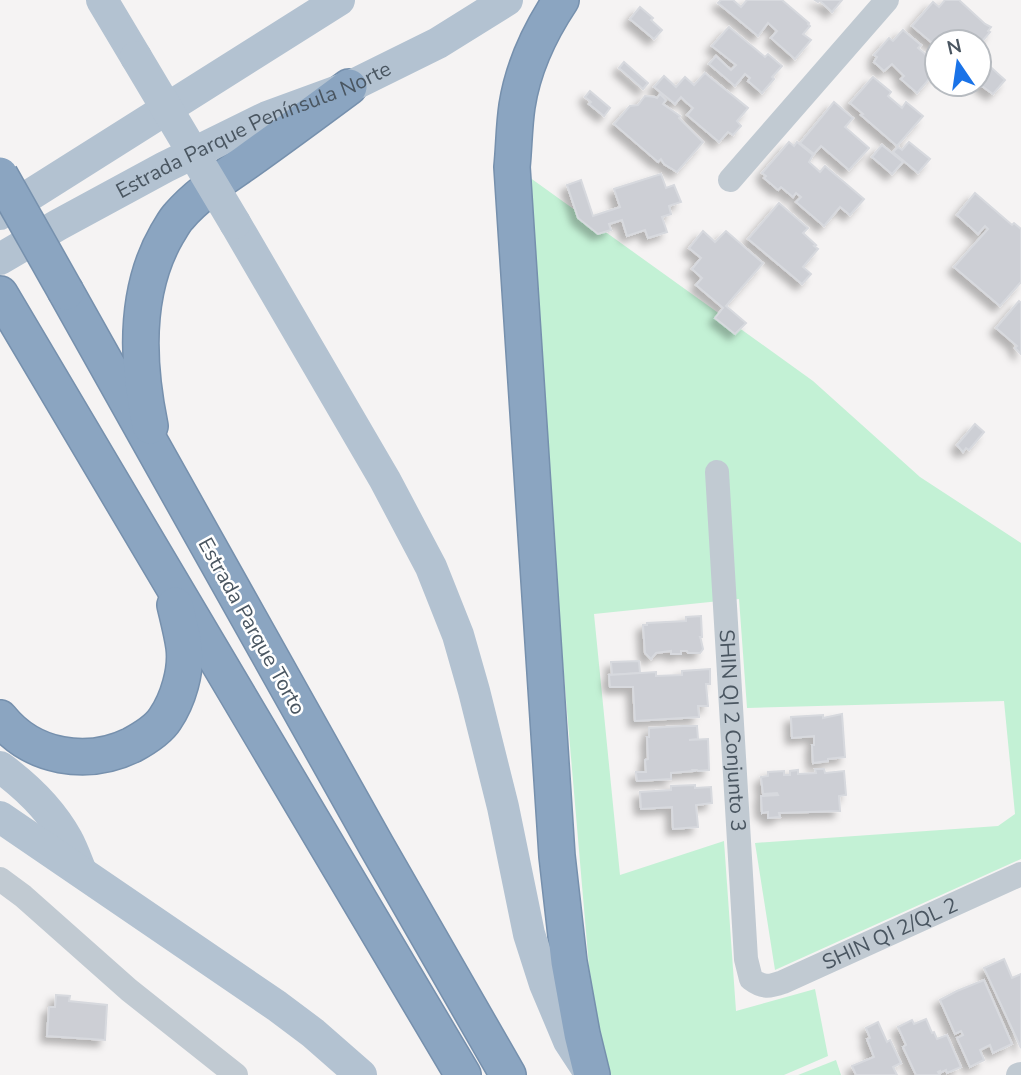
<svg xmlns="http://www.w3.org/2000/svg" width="1021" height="1075" font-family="'Nunito Sans',sans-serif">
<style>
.green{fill:#c3f1d5}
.building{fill:#cdcfd5;stroke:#d7d9de;stroke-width:2;filter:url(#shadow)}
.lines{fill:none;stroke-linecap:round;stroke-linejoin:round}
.highway-casing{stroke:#7690ad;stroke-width:38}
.minor{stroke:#c1cad2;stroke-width:24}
.major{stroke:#b3c2d1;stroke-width:32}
.highway{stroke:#8ba5c1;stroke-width:35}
.highway-bridge-casing{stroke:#7690ad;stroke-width:38;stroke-linecap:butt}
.major-bridge{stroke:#b3c2d1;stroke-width:32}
.highway-bridge{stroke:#8ba5c1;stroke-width:35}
.labels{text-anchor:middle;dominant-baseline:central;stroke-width:5;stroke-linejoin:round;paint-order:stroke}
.street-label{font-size:21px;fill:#4a5661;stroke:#fff}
</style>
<defs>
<filter id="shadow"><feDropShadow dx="-6" dy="6" stdDeviation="3.5" flood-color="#0004"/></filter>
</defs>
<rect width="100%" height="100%" fill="#f5f3f3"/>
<g class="green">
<polygon points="529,177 813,381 920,477 1021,543 1021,859 775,970 755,843 998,826 1015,814 1004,701 747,708 739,599 594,614 620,875 724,841 736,1011 815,989 828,1056 784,1075 610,1075 596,1048 559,618"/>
<polygon points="836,1060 841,1075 798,1075"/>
</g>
<g class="building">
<polygon points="721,0 733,0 741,7 747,0 782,0 809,23 808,24 810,26 803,34 811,40 795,59 771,38 777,31 768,23 758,36 718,3"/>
<polygon points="815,0 842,0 832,12 819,0 818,2"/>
<polygon points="945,0 959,0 985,24 991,27 988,31 990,32 979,45 979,42 937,42 937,47 912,26 933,2 939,7"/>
<polygon points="640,7 653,18 651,20 662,30 654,39 630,19"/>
<polygon points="729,27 765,57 768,54 782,66 772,77 774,79 762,93 748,81 750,78 745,74 735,86 709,64 716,56 731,70 736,65 712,46"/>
<polygon points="903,30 921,45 918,48 937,64 937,70 917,93 901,79 904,76 892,64 884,71 874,62 877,57 874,55 889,38 893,41"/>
<polygon points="979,48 987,55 985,62 1005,80 993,94 979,84"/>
<polygon points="624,62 648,83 643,89 619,68"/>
<polygon points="705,73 748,108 737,121 741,126 733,135 728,132 719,142 687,115 693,108 686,102 681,97 675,104 654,87 664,76 676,87 685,77 694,85"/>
<polygon points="873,77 891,92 888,96 902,108 906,102 923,116 897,146 861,115 863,114 850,103"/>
<polygon points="590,91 610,108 604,116 589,104 591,102 585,97"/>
<polygon points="660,94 666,100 663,104 680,116 679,118 703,142 677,172 664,164 661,159 658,162 614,124 630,106 638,105 645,96 655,97 657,98"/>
<polygon points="834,102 853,118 845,127 869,148 849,170 821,146 814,154 800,143"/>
<polygon points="789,142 794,146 797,142 813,155 809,162 820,172 825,166 864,199 850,215 840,207 824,226 796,202 801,197 796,193 793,197 781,187 778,190 764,178 766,176 762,173"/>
<polygon points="909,142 930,159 918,173 893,152 898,147 902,150"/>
<polygon points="882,145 903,162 892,174 872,157"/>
<polygon points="661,174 666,188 674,185 681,202 669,206 671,214 662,217 667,232 648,238 645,230 627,236 622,220 609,224 611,230 598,234 578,218 567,185 581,180 593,216 620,207 614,189"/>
<polygon points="975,193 1012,225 1014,223 1021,229 1021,282 1000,306 954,267 988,229 985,226 978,234 957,215"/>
<polygon points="779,203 808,228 803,233 816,245 814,246 818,249 803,267 811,274 802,284 748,239"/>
<polygon points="703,231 715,242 726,231 763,263 726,306 746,323 735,334 715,318 723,308 696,285 702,278 692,269 701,258 689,248"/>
<polygon points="1019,301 1021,303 1021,354 1015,348 1017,346 996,328"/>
<polygon points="975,424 984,432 969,450 966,448 963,452 957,445"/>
<polygon points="701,616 702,637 700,637 701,640 703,649 700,653 688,653 687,651 681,651 681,654 671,654 671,651 656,653 651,659 645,653 643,625 647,625 647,623 686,621 686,617"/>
<polygon points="639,661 640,673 612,675 611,662"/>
<polygon points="710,669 710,684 706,684 708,706 698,706 699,717 635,721 633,687 610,687 609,675 656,672 656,676 682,675 682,671"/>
<polygon points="842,714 845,757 828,759 828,761 813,763 812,745 814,745 814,736 792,738 791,717 823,715 823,718"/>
<polygon points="683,726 697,726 698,739 689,740 708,739 709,770 698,771 697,770 693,770 694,771 671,773 671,779 637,781 636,772 646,772 645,760 648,759 647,737 649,737 649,728"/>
<polygon points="815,769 824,769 825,773 844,771 846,795 839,796 840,811 779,813 780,817 768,818 768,812 762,813 761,796 778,795 777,793 763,794 761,777 768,776 768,772 784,771 784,775 790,775 790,771 798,770 798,774 816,773"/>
<polygon points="695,785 695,788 711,787 712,803 696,805 698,827 673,829 672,807 641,809 640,792 671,790 671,786"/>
<polygon points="1004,959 1012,978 1021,974 1021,1048 984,968"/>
<polygon points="984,980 1012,1044 993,1053 990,1045 980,1050 984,1060 970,1067 957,1038 963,1035 961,1031 955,1034 940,1000 957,991"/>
<polygon points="56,995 70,996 69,1001 107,1005 105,1040 47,1036 49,1007 55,1007"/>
<polygon points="926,1019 932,1033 934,1032 937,1039 947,1035 961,1067 947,1073 946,1070 940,1073 940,1071 938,1072 940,1075 916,1075 903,1047 906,1045 898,1027 912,1020 914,1024"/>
<polygon points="878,1022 887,1042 890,1040 901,1063 893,1067 897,1075 856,1075 852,1066 874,1057 867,1039 870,1038 866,1028"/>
</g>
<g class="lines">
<defs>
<g id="highway">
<path d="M561,0C539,33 523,67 517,106C514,126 514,147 512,167L557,856L569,962L582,1034L592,1075"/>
<polyline points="66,292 376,845 508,1075"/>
<polyline points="0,294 463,1075"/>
<path d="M150,426C137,363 134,291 167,234C171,228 174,221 179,216C198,194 222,179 245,163C280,138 314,113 349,87"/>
<path d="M0,718C32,758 87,767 132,745C143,739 158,730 165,719C178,700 187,670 184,647C182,633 178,618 175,605"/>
</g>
</defs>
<use href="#highway" class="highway-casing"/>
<g class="minor">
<polyline points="730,180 887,0"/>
<path id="s1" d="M717,472L746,959L751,979C763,988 769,987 783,982L1021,874"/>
<polyline points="0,879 23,896 129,990 236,1075"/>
<polyline points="1018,1075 1021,1074"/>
</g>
<g class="major">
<polyline points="102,0 136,57"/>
<polyline points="0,214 339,0"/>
<polyline points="235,223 385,480 431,567 458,635 474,691 503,807 529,934 545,984 569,1041 586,1067"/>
<path id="s2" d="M0,259L58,225L165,167L267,117L349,87L438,43L507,0"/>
<path d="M0,767C26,786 51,810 67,839C72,848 76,859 80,869"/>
<polyline points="0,817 277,1006 313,1033 361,1075"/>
</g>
<use href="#highway" class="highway"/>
<defs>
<polyline id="highway-bridge" points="0,175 66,292"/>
</defs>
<use href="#highway-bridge" class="highway-bridge-casing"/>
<polyline class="major-bridge" points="136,57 235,223"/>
<use href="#highway-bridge" class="highway-bridge"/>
</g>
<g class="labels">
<g class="street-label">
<text stroke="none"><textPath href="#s2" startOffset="285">Estrada Parque Península Norte</textPath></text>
<text transform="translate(252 626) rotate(61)">Estrada Parque Torto</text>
<text stroke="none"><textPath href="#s1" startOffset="259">SHIN QI 2 Conjunto 3</textPath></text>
<text stroke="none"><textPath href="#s1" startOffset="660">SHIN QI 2/QL 2</textPath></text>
</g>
</g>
<g transform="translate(958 63) rotate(347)"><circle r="33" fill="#ffffff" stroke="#b7bbc0" stroke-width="2"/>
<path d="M0-5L12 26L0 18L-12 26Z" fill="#1a73e8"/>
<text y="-10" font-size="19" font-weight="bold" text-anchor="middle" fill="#4a5661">N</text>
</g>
</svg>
